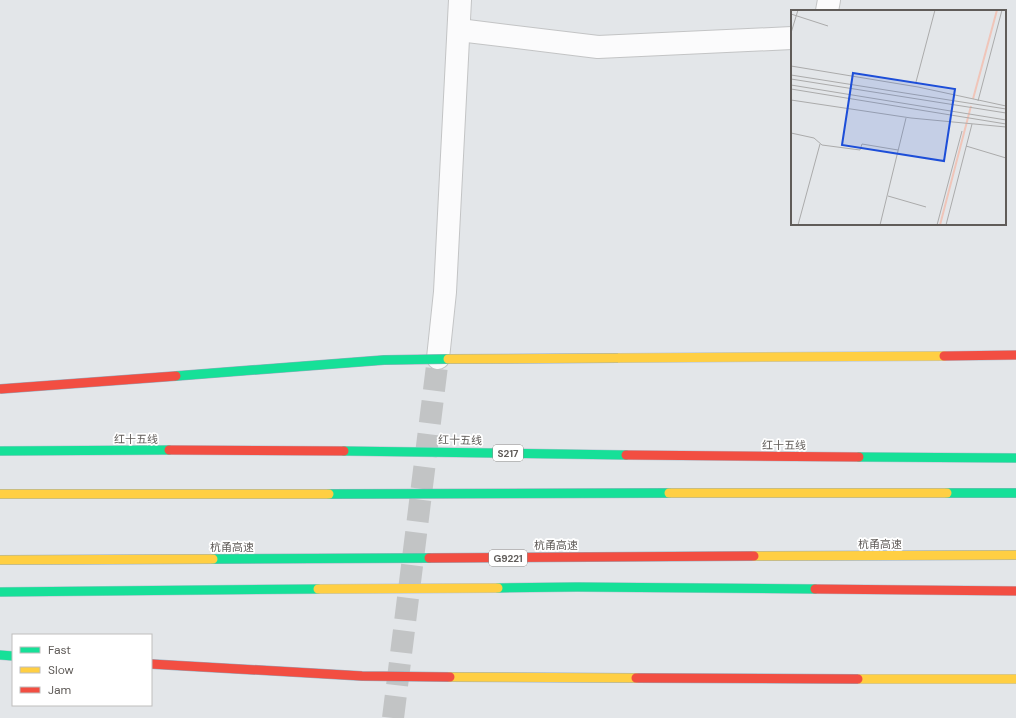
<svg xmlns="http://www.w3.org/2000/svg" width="1016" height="718" font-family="'DM Sans','Noto Sans SC',sans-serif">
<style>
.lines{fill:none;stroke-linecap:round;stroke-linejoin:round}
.street-tunnel{stroke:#c2c4c5;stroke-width:22;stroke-dasharray:22 11;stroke-linecap:butt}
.street-casing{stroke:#c3c4c5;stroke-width:24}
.fast-casing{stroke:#b3c1cf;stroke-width:10}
.slow-casing{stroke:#b3c1cf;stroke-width:10}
.jam-casing{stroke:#b3c1cf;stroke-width:10}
.street{stroke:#fbfbfc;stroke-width:22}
.fast{stroke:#16e098;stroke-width:9}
.slow{stroke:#ffcf43;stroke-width:9}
.jam{stroke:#f24e42;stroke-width:9}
.fast-bridge-casing{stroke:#94aabc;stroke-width:10;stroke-linecap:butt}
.slow-bridge-casing{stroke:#94aabc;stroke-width:10;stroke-linecap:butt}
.jam-bridge-casing{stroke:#94aabc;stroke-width:10;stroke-linecap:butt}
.fast-bridge{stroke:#16e098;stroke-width:9}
.slow-bridge{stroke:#ffcf43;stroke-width:9}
.jam-bridge{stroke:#f24e42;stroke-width:9}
.labels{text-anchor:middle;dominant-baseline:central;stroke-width:3.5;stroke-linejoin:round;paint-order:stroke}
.shield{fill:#fff;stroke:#908d8b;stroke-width:1}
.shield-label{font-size:10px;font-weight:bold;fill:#605c59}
.street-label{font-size:11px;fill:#605c59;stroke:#fff}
.inset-river{fill:none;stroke:#f0c5b9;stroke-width:2}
.inset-road{fill:none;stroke:#ababab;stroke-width:1}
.view{fill:#1d4ed8;fill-opacity:0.15;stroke:#1d4ed8;stroke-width:2}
.inset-edge{fill:none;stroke:#605c59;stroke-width:2}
</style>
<rect width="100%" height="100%" fill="#e3e6e9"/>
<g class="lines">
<polyline class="street-tunnel" points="393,718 438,358"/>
<defs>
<g id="street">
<polyline points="827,11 829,0"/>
<polyline points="459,30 598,47 792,38"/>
<polyline points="438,358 445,292 460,0"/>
</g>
<g id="fast">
<polyline points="0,451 169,450"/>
<polyline points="344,451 626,455"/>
<polyline points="859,457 1016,458"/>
<polyline points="498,588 577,587 815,589"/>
<polyline points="0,592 318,589"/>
<polyline points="0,655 13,656"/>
</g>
<g id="slow">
<polyline points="618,358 944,356"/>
<polyline points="318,589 498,588"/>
<polyline points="858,679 1016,679"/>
</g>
<g id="jam">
<polyline points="944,356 1016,355"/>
<polyline points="169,450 344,451"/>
<polyline points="626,455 859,457"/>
<polyline points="815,589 1016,591"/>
</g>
</defs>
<use href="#street" class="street-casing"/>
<use href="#fast" class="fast-casing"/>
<use href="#slow" class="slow-casing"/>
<use href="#jam" class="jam-casing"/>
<use href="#street" class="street"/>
<use href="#fast" class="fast"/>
<use href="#slow" class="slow"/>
<use href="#jam" class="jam"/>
<defs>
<g id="fast-bridge">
<polyline points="176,376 384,360 448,359"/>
<polyline points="947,493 1016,493"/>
<polyline points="329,494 669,493"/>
<polyline points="213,559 429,558"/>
</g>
<g id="slow-bridge">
<polyline points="448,359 618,358"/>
<polyline points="669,493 947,493"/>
<polyline points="0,494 329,494"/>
<polyline points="754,556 1016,555"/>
<polyline points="0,560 213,559"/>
<polyline points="450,677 636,678"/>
</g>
<g id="jam-bridge">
<polyline points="0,389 176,376"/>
<polyline points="429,558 754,556"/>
<polyline points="151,664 362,676 450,677"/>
<polyline points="636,678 858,679"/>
</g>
</defs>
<use href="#fast-bridge" class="fast-bridge-casing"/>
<use href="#slow-bridge" class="slow-bridge-casing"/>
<use href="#jam-bridge" class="jam-bridge-casing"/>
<use href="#fast-bridge" class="fast-bridge"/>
<use href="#slow-bridge" class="slow-bridge"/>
<use href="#jam-bridge" class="jam-bridge"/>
</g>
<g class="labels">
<g class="shield">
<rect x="493" y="445" width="30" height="16" rx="3"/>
<rect x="489" y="550" width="38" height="16" rx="3"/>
</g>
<g class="shield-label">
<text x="508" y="453">S217</text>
<text x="508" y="558">G9221</text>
</g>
<g class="street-label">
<text x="136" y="439">红十五线</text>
<text transform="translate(460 440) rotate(1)">红十五线</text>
<text x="784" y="445">红十五线</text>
<text x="880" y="544">杭甬高速</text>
<text x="556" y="545">杭甬高速</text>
<text x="232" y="547">杭甬高速</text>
</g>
</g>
<g transform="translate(791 10)">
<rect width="215" height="215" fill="#e3e6e9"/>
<path class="inset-river" d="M182,89L206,0M149,215L180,96"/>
<path class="inset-road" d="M0,4L37,16M0,23L7,0M0,56L127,77L215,96M0,65L215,99M0,69L215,103M125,72L144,0M0,75L215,110M0,79L215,114M0,90L120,108L215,117M187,91L211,0M0,123L23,128L31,135L69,140L71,134L107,140M175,136L215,148M97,186L135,197M7,215L29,134M89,215L115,108M146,215L171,121M155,215L181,114"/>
<path class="view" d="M62,63L164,79L153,151L51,135Z"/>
<rect width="215" height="215" class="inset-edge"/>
</g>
<rect x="12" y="634" width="140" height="72" fill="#ffffff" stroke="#bfbebd"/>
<rect x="20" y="647" width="20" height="6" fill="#16e098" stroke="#bfbebd"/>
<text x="48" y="654" font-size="12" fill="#605c59">Fast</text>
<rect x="20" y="667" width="20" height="6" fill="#ffcf43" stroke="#bfbebd"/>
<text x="48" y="674" font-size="12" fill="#605c59">Slow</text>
<rect x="20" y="687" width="20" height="6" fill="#f24e42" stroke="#bfbebd"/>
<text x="48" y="694" font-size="12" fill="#605c59">Jam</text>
</svg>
